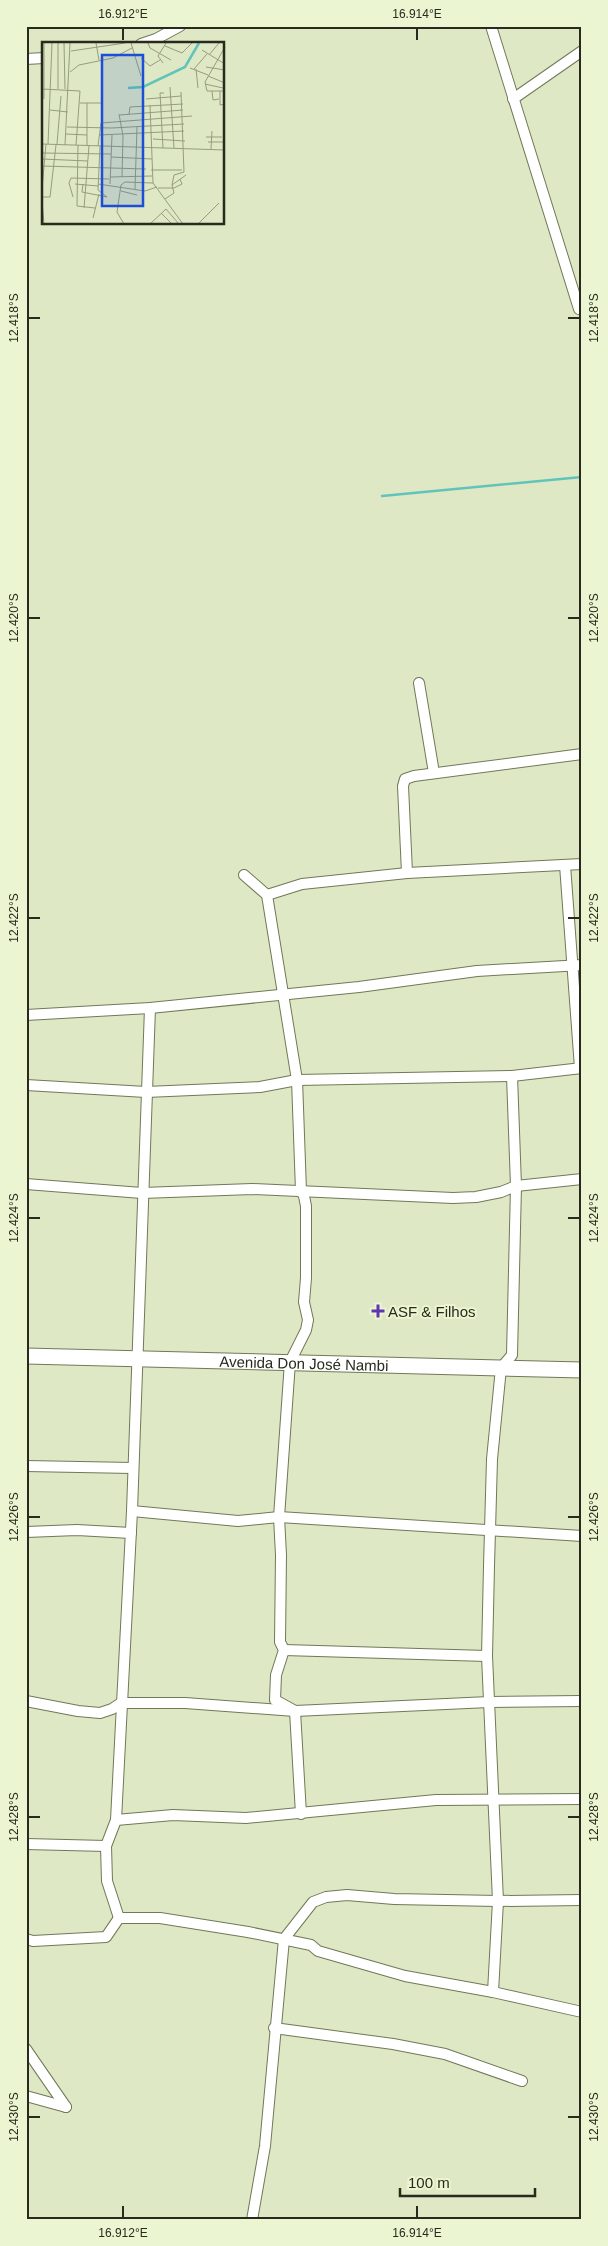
<svg xmlns="http://www.w3.org/2000/svg" width="608" height="2246" font-family="Helvetica,sans-serif">
<style>
.lines{fill:none;stroke-linecap:round;stroke-linejoin:round}
.stream{stroke:#61c4bb;stroke-width:2.5}
.street-casing{stroke:#707858;stroke-width:12}
.secondary-casing{stroke:#707858;stroke-width:17}
.street{stroke:#fff;stroke-width:10}
.secondary{stroke:#fff;stroke-width:15}
.ticks{fill:none;stroke:#272a1d;stroke-width:2}
.poi-dot{fill:#5d37af;stroke:#ecf5d1;stroke-width:2}
.labels{text-anchor:middle;dominant-baseline:central;stroke-width:4;stroke-linejoin:round;paint-order:stroke}
.poi-label{font-size:15px;fill:#272a1d;stroke:#ecf5d1;text-anchor:start}
.street-label{font-size:15px;fill:#272a1d;stroke:#ecf5d1}
.inset-river{fill:none;stroke:#61c4bb;stroke-width:2.5}
.inset-road{fill:none;stroke:#959c81;stroke-width:1}
.view{fill:#1d4ed8;fill-opacity:0.15;stroke:#1d4ed8;stroke-width:2.5}
.inset-edge{fill:none;stroke:#272a1d;stroke-width:2.5}
.neatline{fill:none;stroke:#272a1d;stroke-width:2}
.ticks-label{font-size:12px;text-anchor:middle;fill:#272a1d}
</style>
<rect width="100%" height="100%" fill="#dfe8c4"/>
<g class="lines">
<polyline class="stream" points="382,496 582,477"/>
<defs>
<g id="street">
<polyline points="491,26 579,309"/>
<polyline points="141,44 156,39 180,26"/>
<polyline points="26,59 44,58"/>
<polyline points="513,99 582,51"/>
<polyline points="419,683 434,773"/>
<polyline points="565,865 580,1068"/>
<polyline points="407,873 403,786 405,779 414,776 582,754"/>
<polyline points="244,875 267,895 297,1080 301,1191 304,1196 306,1206 306,1278 304,1302 308,1320 306,1330 290,1362 279,1517 281,1555 280,1642 284,1650 276,1675 275,1700 295,1711 301,1814"/>
<polyline points="267,895 302,884 407,873 582,864"/>
<polyline points="26,1015 150,1008 359,987 477,971 582,965"/>
<polyline points="26,1085 146,1092 260,1087 297,1080 512,1076 582,1068"/>
<polyline points="26,1184 142,1193 252,1189 453,1198 476,1197 501,1192 516,1186 582,1179"/>
<polyline points="26,1466 133,1468"/>
<polyline points="132,1511 238,1521 279,1517 582,1536"/>
<polyline points="26,1532 77,1530 131,1533"/>
<polyline points="284,1650 487,1656"/>
<polyline points="26,1701 78,1711 100,1713 112,1709 121,1703 185,1703 295,1711 489,1702 582,1701"/>
<polyline points="116,1820 173,1815 246,1818 436,1800 582,1799"/>
<polyline points="26,1844 106,1846"/>
<polyline points="119,1918 107,1881 106,1846 116,1820 132,1511 150,1008"/>
<polyline points="119,1918 160,1918 248,1932 311,1945 318,1951 405,1976 493,1992 582,2012"/>
<polyline points="26,1939 33,1941 106,1937 119,1918"/>
<polyline points="493,1992 498,1901 487,1656 489,1566 492,1459 501,1368 512,1355 516,1186 512,1076"/>
<polyline points="274,2028 393,2044 445,2054 522,2081"/>
<polyline points="26,2049 66,2107"/>
<polyline points="26,2096 66,2107"/>
<polyline points="252,2220 265,2146 284,1939 313,1902 326,1897 347,1895 394,1899 498,1901 582,1900"/>
</g>
<g id="secondary">
<path id="s1" d="M26,1356L582,1370"/>
</g>
</defs>
<use href="#street" class="street-casing"/>
<use href="#secondary" class="secondary-casing"/>
<use href="#street" class="street"/>
<use href="#secondary" class="secondary"/>
</g>
<path class="ticks" d="M123,28V40M417,28V40M28,318H40M568,318H580M28,618H40M568,618H580M28,918H40M568,918H580M28,1218H40M568,1218H580M28,1517H40M568,1517H580M28,1817H40M568,1817H580M28,2117H40M568,2117H580M123,2206V2218M417,2206V2218"/>
<path class="poi-dot" d="M375.5 1303.5h5v5h5v5h-5v5h-5v-5h-5v-5h5z"/>
<g class="labels">
<g class="poi-label">
<text x="388" y="1311">ASF &amp; Filhos</text>
</g>
<g class="street-label">
<text stroke="none"><textPath href="#s1" startOffset="278">Avenida Don José Nambi</textPath></text>
</g>
</g>
<g transform="translate(42 42)">
<rect width="182" height="182" fill="#dfe8c4"/>
<path class="inset-river" d="M86,46L101,45L143,25L157,1"/>
<path class="inset-road" d="M2,1V57M16,1V47M22,1L23,47M54,1L57,18M89,1L99,34M106,1L108,6L129,18M123,4L140,11L150,1M183,5L163,40L165,49H183M160,8L183,22M29,9L83,1M167,13L177,1M99,16L108,24L118,18M121,21L116,14L124,1M164,25L183,28M148,26L166,33M152,27L165,12M154,27L156,46M28,30L37,23L71,16L90,6M166,34L183,41M163,42L181,46M128,45L132,106M0,47L38,49L34,103M170,49L171,58L177,57M178,49V63L183,62M104,57L139,54M38,61H59M108,63L111,141L141,182M8,68L26,70M77,72L81,94L80,135M87,72L88,65L141,62M78,73L141,68M25,85L70,86L142,82M24,92L45,93M57,93L142,89M164,95H180M111,97L143,99M166,100H183M0,102L183,108M6,102L10,1M15,102L19,54M23,103L28,1M36,103L35,164L53,166M45,103V61M56,104L59,81L150,74M58,104L56,148L65,155M121,106L118,51H122M169,107L170,89M0,111L69,112M69,115L110,117M0,117L46,119M0,124L104,127M109,128H140M68,135L110,134M33,142L56,144M41,142L40,150L65,155M56,142L103,149L115,145M68,142L70,93M79,143L75,170L82,182M79,143L83,140L111,141M130,143L132,133L142,130L139,50M116,146H132L140,142L138,137M0,147L4,102M93,147L95,85M79,149L95,153M0,155H8L14,103M31,155L27,141L29,136L67,137M123,157L132,151L130,143L144,133M0,159L2,182M42,166L47,104M119,171L130,182M51,176L57,152M108,182L124,167L137,182M156,182L177,161"/>
<path class="view" d="M60,13H101V164H60Z"/>
<rect width="182" height="182" class="inset-edge"/>
</g>
<rect width="608" height="2246" fill="none" stroke="#ecf5d1" stroke-width="55"/>
<path d="M400 2188v8h135v-8" fill="none" stroke="#272a1d" stroke-width="2.5"/>
<text x="408" y="2188" font-size="15" fill="#272a1d" stroke="#ecf5d1" stroke-width="4" paint-order="stroke">100 m</text>
<rect x="28" y="28" width="552" height="2190" class="neatline"/>
<g class="ticks-label">
<text x="123" y="18">16.912°E</text>
<text x="417" y="18">16.914°E</text>
<text transform="translate(14 318) rotate(-90)" y="4">12.418°S</text>
<text transform="translate(594 318) rotate(-90)" y="4">12.418°S</text>
<text transform="translate(14 618) rotate(-90)" y="4">12.420°S</text>
<text transform="translate(594 618) rotate(-90)" y="4">12.420°S</text>
<text transform="translate(14 918) rotate(-90)" y="4">12.422°S</text>
<text transform="translate(594 918) rotate(-90)" y="4">12.422°S</text>
<text transform="translate(14 1218) rotate(-90)" y="4">12.424°S</text>
<text transform="translate(594 1218) rotate(-90)" y="4">12.424°S</text>
<text transform="translate(14 1517) rotate(-90)" y="4">12.426°S</text>
<text transform="translate(594 1517) rotate(-90)" y="4">12.426°S</text>
<text transform="translate(14 1817) rotate(-90)" y="4">12.428°S</text>
<text transform="translate(594 1817) rotate(-90)" y="4">12.428°S</text>
<text transform="translate(14 2117) rotate(-90)" y="4">12.430°S</text>
<text transform="translate(594 2117) rotate(-90)" y="4">12.430°S</text>
<text x="123" y="2237">16.912°E</text>
<text x="417" y="2237">16.914°E</text>
</g>
</svg>
